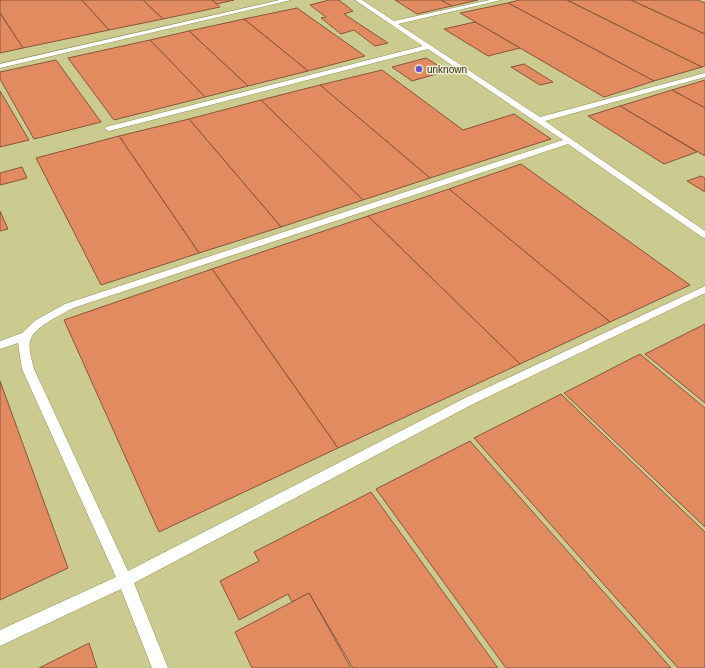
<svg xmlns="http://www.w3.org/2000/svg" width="705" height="668" font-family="Helvetica,sans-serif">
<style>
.building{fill:#e38b60;stroke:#88543b}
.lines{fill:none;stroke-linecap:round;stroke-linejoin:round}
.lane-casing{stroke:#929056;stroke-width:1}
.lane{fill:#fff;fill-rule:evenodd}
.poi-dot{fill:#6954cd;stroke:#eaeacc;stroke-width:1.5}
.labels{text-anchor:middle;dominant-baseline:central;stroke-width:3;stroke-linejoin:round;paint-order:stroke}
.far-poi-label{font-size:10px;fill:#35341c;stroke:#eaeacc;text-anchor:start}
</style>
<rect width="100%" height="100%" fill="#cccb8f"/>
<g class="building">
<polygon points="0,0 82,0 109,30 23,48 0,13"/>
<polygon points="82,0 143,0 163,19 109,30"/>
<polygon points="143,0 212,0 220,7 163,19"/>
<polygon points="212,0 234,0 217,4"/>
<polygon points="329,0 339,0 353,11 344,14 388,43 375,46 354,30 341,34 321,18 326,17 310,5"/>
<polygon points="395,0 441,0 452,6 417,14"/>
<polygon points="441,0 478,0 452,6"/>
<polygon points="519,0 567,0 702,67 654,81 508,3"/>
<polygon points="567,0 631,0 705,34 705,66 702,67"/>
<polygon points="631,0 697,0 705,3 705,34"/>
<polygon points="508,3 654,81 604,97 460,13"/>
<polygon points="297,8 365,56 308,71 244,19"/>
<polygon points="0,13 23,48 0,53"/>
<polygon points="244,19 308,71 248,86 189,31"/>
<polygon points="475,22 520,48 488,56 444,29"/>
<polygon points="189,31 248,86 205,97 150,40"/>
<polygon points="150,40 205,97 114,120 68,58"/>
<polygon points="426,58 447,71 412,81 392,67"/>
<polygon points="56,60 101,122 34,139 0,79 0,72"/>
<polygon points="524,64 553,82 540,85 511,67"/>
<polygon points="382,70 463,130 514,114 551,139 430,178 320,85"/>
<polygon points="705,80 705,108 672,90"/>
<polygon points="320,85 430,178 363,200 261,100"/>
<polygon points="672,90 705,108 705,156 620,106"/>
<polygon points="0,91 29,140 0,147"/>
<polygon points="261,100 363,200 281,227 189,119"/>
<polygon points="620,106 697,152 664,164 588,116"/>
<polygon points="189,119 281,227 199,253 119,136"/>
<polygon points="119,136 199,253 101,285 36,158"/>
<polygon points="521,164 690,285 610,322 449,189"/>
<polygon points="22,167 27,178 0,185 0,173"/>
<polygon points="701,176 705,178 705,192 687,181"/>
<polygon points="449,189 610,322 520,364 368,216"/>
<polygon points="0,211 8,229 0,231"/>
<polygon points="368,216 520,364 338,448 212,269"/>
<polygon points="212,269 338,448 159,532 64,320"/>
<polygon points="705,324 705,403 645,354"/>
<polygon points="640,354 705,408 705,527 564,393"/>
<polygon points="0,381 68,568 0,600"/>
<polygon points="561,394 705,532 705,668 678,668 474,438"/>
<polygon points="470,441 671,668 506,668 376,489"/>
<polygon points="371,492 498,668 353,668 309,593 292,602 288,594 239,620 220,581 259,561 254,552"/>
<polygon points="309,593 351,668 252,668 235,632"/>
<polygon points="89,643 97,668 39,668"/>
</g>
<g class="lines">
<defs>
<g id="lane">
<polygon points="280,0 291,0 0,68 0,64"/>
<path d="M355,0H362L394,21L490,0H501L398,24L540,117L705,73V77L545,121L705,231V238L702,237L568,144L73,308C61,315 33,327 30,341C28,350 32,360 34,369L128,571L467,397L705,286V293L475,403L134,583L168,668H152L121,589L0,646V630L116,577L22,369L18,343L0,349V341L22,333L36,320L65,304L563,140L428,49L109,131L105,129L106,127L423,46Z"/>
</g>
</defs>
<use href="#lane" class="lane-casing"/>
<use href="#lane" class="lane"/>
</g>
<circle class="poi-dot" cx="419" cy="69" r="4"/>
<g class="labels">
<g class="far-poi-label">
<text x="427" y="69">unknown</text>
</g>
</g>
</svg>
